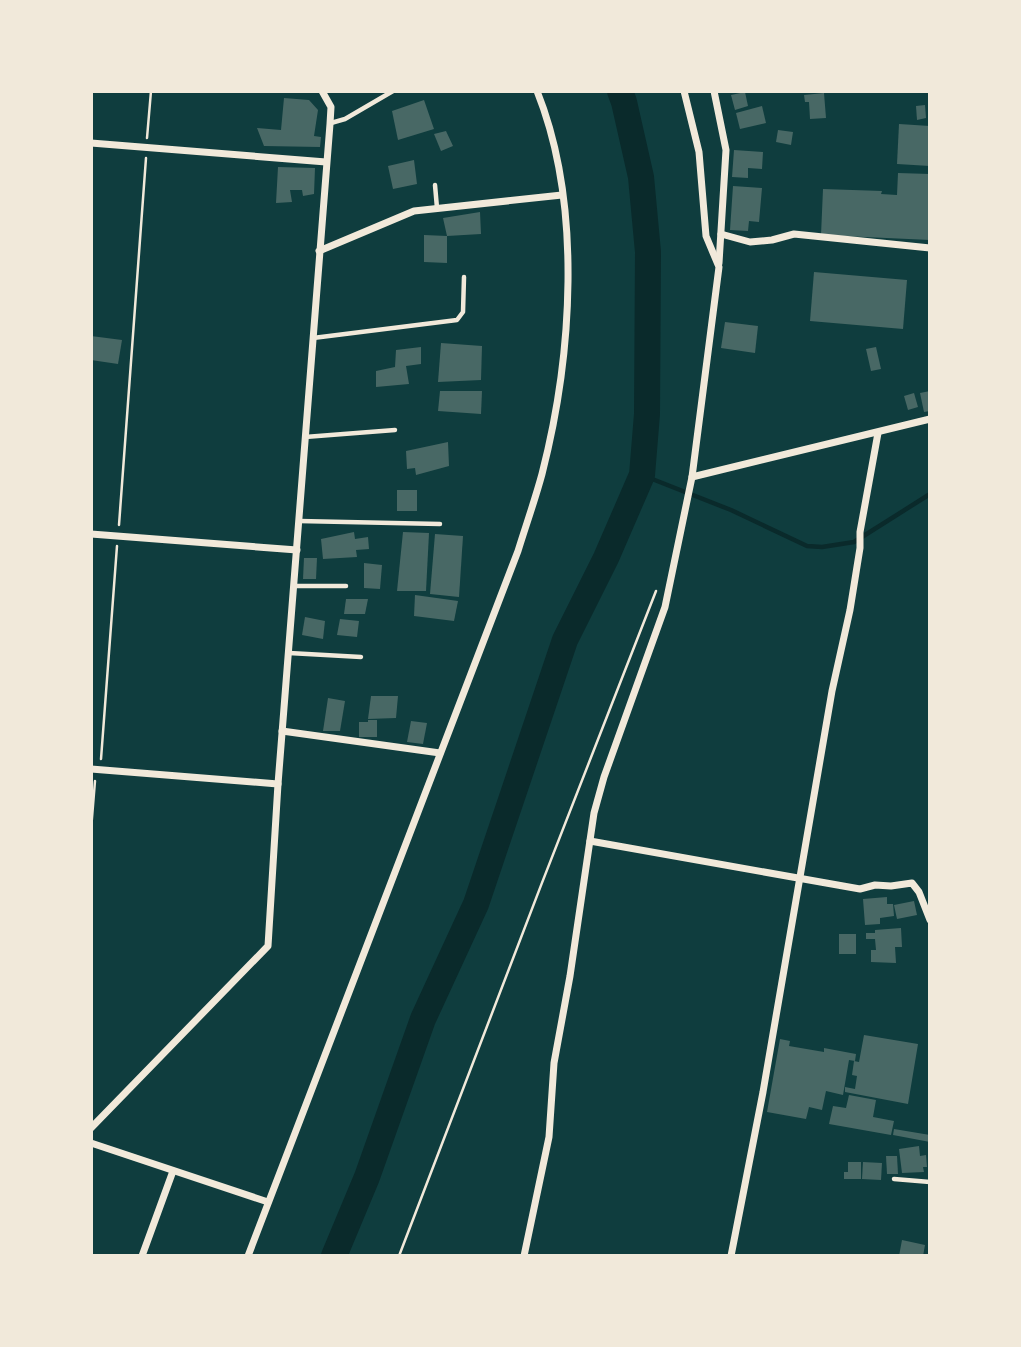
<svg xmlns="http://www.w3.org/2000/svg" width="1021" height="1347" font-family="'Roboto Condensed',sans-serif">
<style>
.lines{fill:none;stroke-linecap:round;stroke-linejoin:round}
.stream{stroke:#0a2a2b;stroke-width:4.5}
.river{stroke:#0a2a2b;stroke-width:26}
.building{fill:#486865}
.path{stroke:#f1e9da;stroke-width:2.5}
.service{stroke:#f1e9da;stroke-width:4.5}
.minor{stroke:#f1e9da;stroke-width:7}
</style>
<rect width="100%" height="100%" fill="#0f3d3e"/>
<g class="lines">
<polyline class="stream" points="642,475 731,510 807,546 822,547 854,542 930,494"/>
<polyline class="river" points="334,1256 367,1177 423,1019 476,904 565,640 606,558 642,475 647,414 648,252 641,177 624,102 620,91"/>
</g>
<g class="building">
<polygon points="745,92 748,106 735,110 731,95"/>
<polygon points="824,93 826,118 810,119 809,102 805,102 804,95"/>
<polygon points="284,98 309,100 318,110 314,136 321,137 320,147 264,146 257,128 281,130"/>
<polygon points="424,100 434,129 398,140 392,111"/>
<polygon points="925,105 926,118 917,120 916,106"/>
<polygon points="762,106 766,123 740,129 736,113"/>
<polygon points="899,124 930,126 930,166 897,164"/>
<polygon points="778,130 793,132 791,145 776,142"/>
<polygon points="446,131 453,146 441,151 434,134"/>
<polygon points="734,150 763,152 762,169 748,168 748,178 732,177"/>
<polygon points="414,160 417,184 393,189 388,166"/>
<polygon points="278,167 315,168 314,194 303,196 302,190 290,190 292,202 276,203"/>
<polygon points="898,173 930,174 930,240 821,235 823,189 882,191 881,194 897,195"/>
<polygon points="733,186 762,188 759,222 749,221 748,231 730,230"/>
<polygon points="480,212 481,234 447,236 447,263 424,262 424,235 447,236 443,218"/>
<polygon points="814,272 907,280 903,329 810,321"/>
<polygon points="725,322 758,326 755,353 721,348"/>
<polygon points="91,336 122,340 118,364 91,360"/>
<polygon points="441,343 482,346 481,380 438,382"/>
<polygon points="421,347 421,364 406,366 409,384 376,387 376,371 395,367 396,350"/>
<polygon points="876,347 881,369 871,371 866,349"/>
<polygon points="440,391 482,391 481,414 438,411"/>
<polygon points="930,391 930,411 924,412 920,393"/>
<polygon points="914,393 918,407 908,410 904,396"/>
<polygon points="448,442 449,466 416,475 415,468 407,469 406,451"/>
<rect x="397" y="490" width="20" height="21"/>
<polygon points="354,532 355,539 368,537 369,549 356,550 357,557 323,559 321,539"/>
<polygon points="403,532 429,533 426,591 397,591"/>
<polygon points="435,534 463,536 459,597 430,594"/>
<polygon points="304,558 317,558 316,579 303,579"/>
<polygon points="364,563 382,565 380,589 364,588"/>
<polygon points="415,595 458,601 454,621 414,616"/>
<polygon points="346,599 368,599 365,614 344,614"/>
<polygon points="305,617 325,621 323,639 302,635"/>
<polygon points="340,619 359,621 357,637 337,635"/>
<polygon points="371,696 398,696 396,718 368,719"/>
<polygon points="328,698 345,701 340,731 323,731"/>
<polygon points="368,720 377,720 377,737 359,737 359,722 368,722"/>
<polygon points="411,721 427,723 423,744 407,742"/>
<polygon points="887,897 887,904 893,904 894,916 880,918 880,924 865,925 863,899"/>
<polygon points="914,901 917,915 897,919 894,905"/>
<polygon points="901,928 902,947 895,947 896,963 871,962 871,950 876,950 875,939 866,939 866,933 875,933 875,930"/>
<rect x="839" y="934" width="17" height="20"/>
<polygon points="864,1035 918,1044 908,1104 845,1092 845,1087 855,1089 857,1076 852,1075 854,1061 859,1062"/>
<polygon points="780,1039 790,1041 789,1046 824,1052 824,1048 856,1054 855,1061 849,1060 843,1095 826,1091 822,1110 809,1107 806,1119 767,1112"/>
<polygon points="849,1095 876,1100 873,1117 894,1121 891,1135 829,1124 833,1106 846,1108"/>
<polygon points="894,1129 930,1135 930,1142 893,1135"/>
<polygon points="919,1146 920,1156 926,1155 927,1167 923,1167 924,1172 902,1173 899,1149"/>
<polygon points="886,1156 897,1156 898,1174 887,1174"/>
<polygon points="848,1162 861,1162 861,1179 844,1179 844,1172 848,1172"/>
<polygon points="863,1162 882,1163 881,1180 862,1179"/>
<polygon points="902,1240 925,1245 923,1256 899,1256"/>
</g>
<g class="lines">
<g class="path">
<polyline points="147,138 151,91"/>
<polyline points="119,525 146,158"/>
<polyline points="101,759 117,546"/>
<polyline points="91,830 95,781"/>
<path d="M399,1256C483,1034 569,812 656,591"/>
</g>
<g class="service">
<polyline points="331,123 345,119 393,91"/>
<polyline points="435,185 437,208"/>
<polyline points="313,338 457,320 463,312 464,277"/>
<polyline points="305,437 395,430"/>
<polyline points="299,521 440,524"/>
<polyline points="294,586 346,586"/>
<polyline points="289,653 361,657"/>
<polyline points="894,1179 930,1182"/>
</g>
<g class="minor">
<polyline points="714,91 726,150 719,263"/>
<polyline points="91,143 326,162"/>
<polyline points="721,234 750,242 772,240 794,234 930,248"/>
<polyline points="319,251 414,211 562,195"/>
<polyline points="692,477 930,419"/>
<polyline points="91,534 297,550"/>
<polyline points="282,731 440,753"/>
<polyline points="91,769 278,784"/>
<polyline points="590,841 860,889 875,885 891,886 912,883 919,892 930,920"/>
<polyline points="91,1128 268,946 278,784 330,124 331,107 322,91"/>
<polyline points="91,1143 268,1202"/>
<polyline points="142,1256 173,1171"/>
<path d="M248,1256L518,551C526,525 535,500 542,474C572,357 583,206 537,91"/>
<polyline points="524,1256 549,1137 554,1063 570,976 594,813 604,777 665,607 692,477 719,267 706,236 699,152 684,91"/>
<polyline points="731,1256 763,1092 832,691 850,610 860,548 860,532 878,433"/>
</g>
</g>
<rect width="1021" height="1347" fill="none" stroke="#f1e9da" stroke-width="186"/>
</svg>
